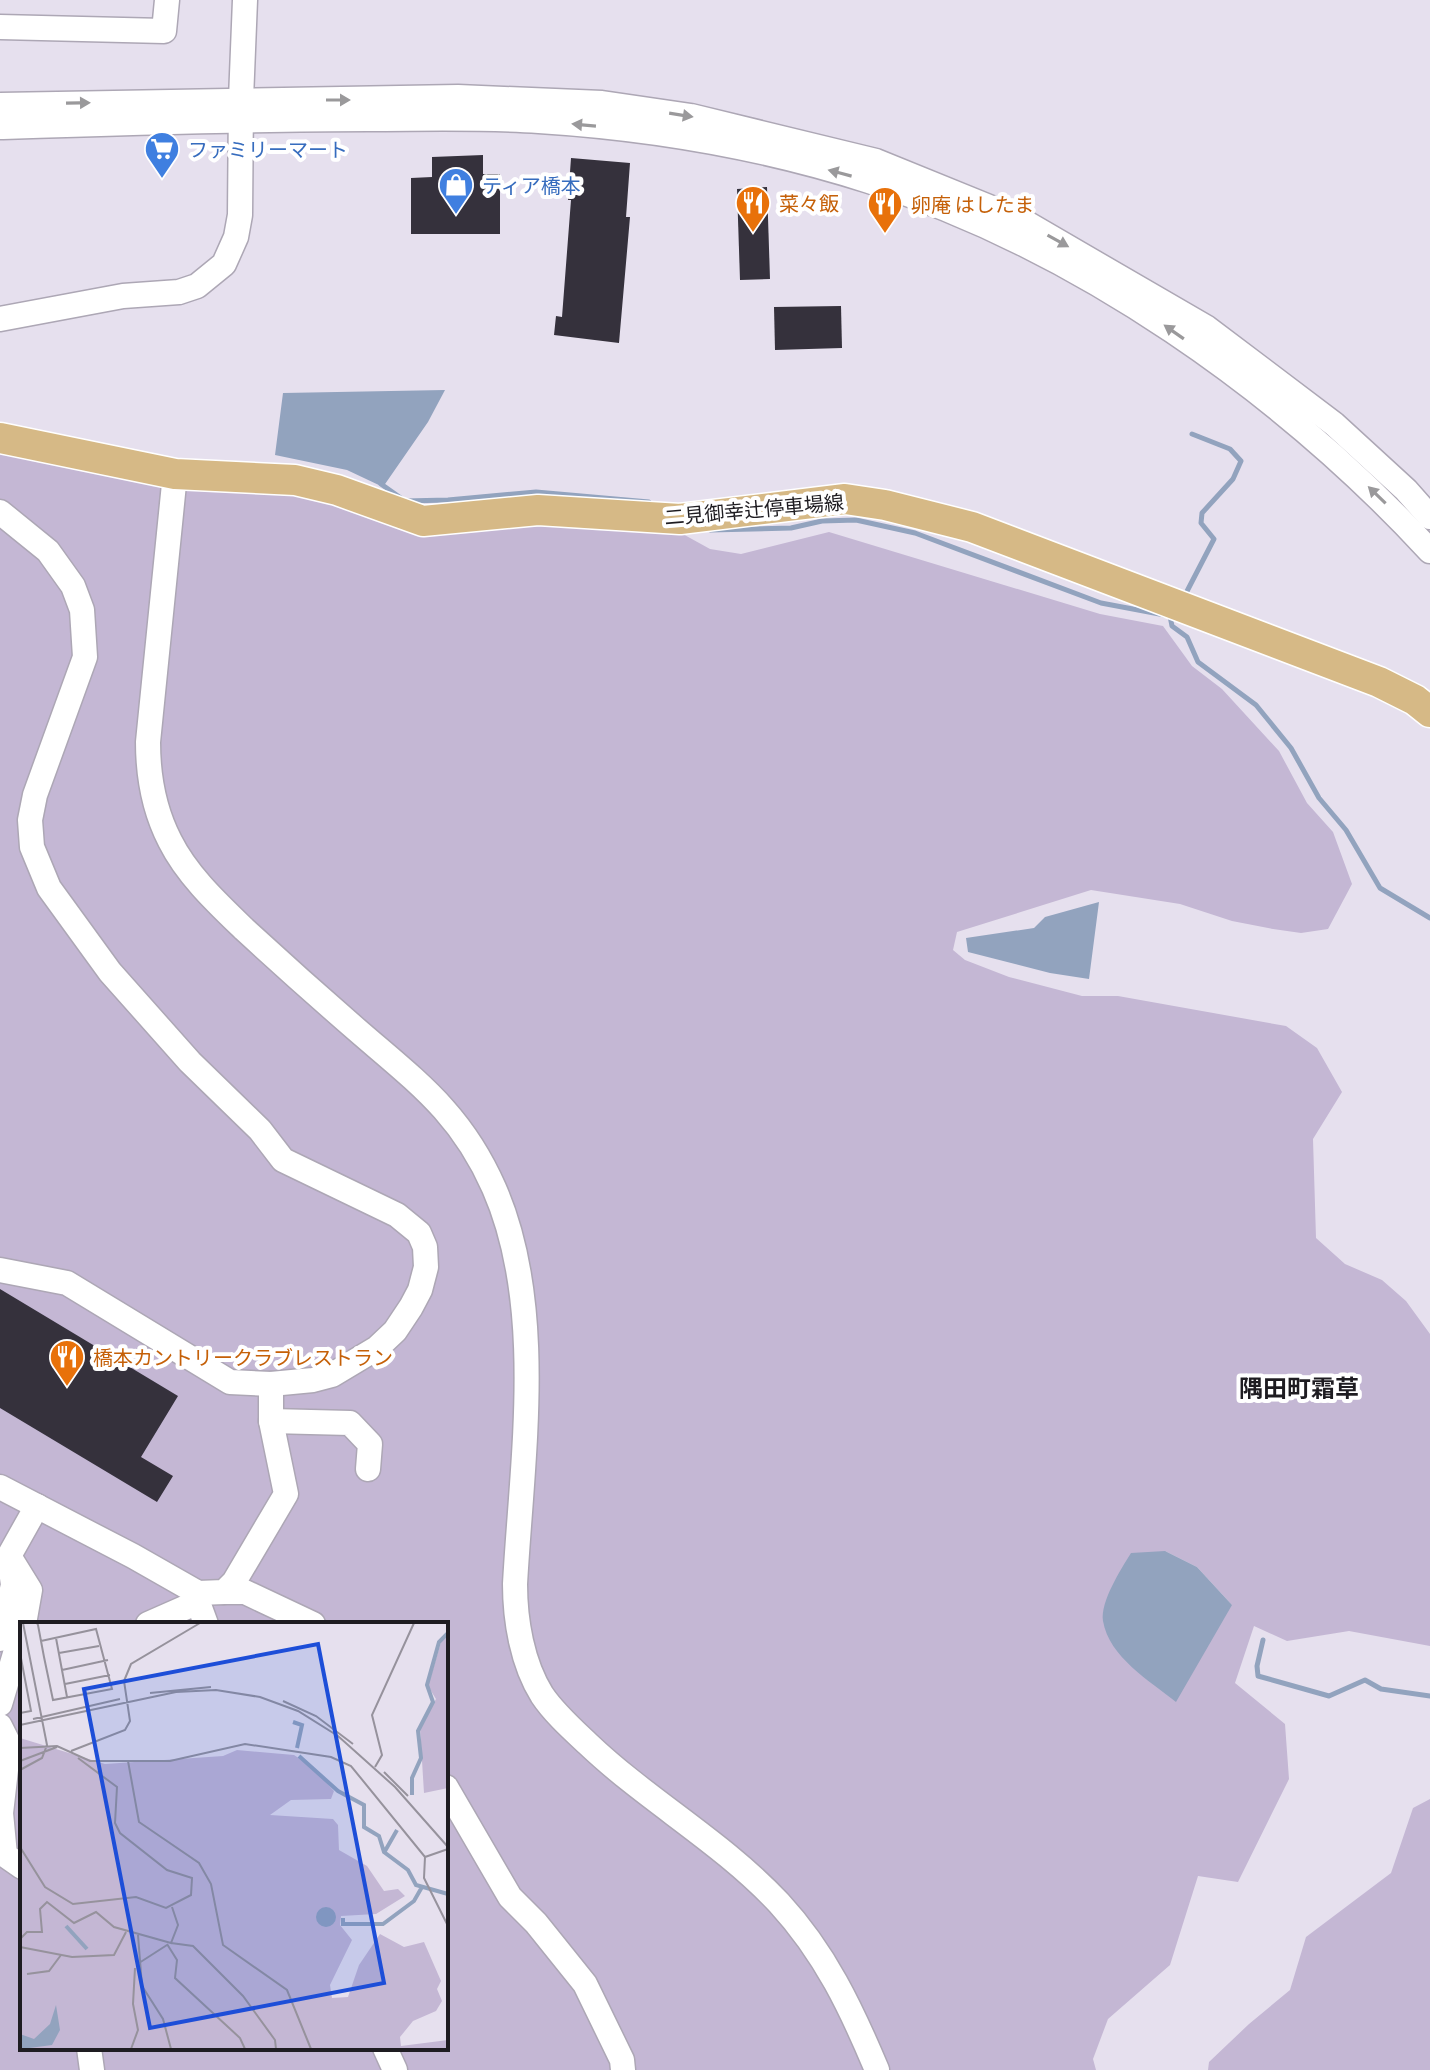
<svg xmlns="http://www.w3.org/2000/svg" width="1430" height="2070" font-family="Commissioner,'Noto Sans JP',sans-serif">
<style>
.green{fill:#c4b7d4;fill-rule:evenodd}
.water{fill:#92a3be}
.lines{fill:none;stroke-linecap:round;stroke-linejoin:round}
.stream{stroke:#92a3be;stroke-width:5}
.building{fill:#35313c}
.minor-casing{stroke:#ada7b5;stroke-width:27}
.major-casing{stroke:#fff;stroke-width:33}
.minor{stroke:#fff;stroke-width:24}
.major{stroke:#d6b986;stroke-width:30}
.oneway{fill:#9a999b}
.labels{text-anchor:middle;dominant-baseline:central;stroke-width:8;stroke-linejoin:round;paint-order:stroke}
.shop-label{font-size:20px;fill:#366cbe;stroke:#fff;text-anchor:start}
.food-label{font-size:20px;fill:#c56008;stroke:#fff;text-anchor:start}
.street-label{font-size:20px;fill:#1e1c21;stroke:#fff}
.quarter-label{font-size:24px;font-weight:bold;fill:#1e1c21;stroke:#fff}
.inset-river{fill:none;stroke:#92a3be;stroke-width:4}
.inset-road{fill:none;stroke:#96929c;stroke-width:2}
.view{fill:#1d4ed8;fill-opacity:0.15;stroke:#1d4ed8;stroke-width:4}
.inset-edge{fill:none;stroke:#1e1c21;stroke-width:4}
</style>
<rect width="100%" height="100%" fill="#e6e0ee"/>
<g class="green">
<path d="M0,449L37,462L126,476L272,484L448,531L585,524L681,533L710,549L741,554L829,532L1100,614L1163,626L1192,666L1222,689L1279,751L1307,803L1333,832L1352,884L1328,929L1301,933L1273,929L1232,921L1180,904L1091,890L957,932L953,950L965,960L1009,977L1082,996H1118L1286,1026L1317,1048L1342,1092L1313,1139L1316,1238L1345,1264L1382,1280L1406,1301L1430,1334V1646L1349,1631L1287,1641L1254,1626L1235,1683L1285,1724L1289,1779L1238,1882L1198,1876L1170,1965L1108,2019L1093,2059L1096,2070H0ZM1165,1551L1197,1567L1232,1605ZM22,1624H446V2048H22Z"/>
<polygon points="1430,1799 1430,2070 1208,2070 1209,2062 1249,2024 1290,1990 1306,1937 1391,1873 1413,1808"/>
</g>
<g class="water">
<polygon points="445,390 428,422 383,487 347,470 275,455 283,393"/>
<polygon points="1099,902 1089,979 1050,973 968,952 966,938 1034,928 1045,917"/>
<path d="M1165,1551L1197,1567L1232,1605L1176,1702C1150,1681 1109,1657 1103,1621C1100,1602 1121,1569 1131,1553Z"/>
</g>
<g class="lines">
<g class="stream">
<polyline points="381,484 405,501 448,500 536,492 649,502"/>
<polyline points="710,530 791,528 822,521 856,520 915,533 1101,603 1170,616 1172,626 1187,637 1198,662 1256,705 1291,748 1319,798 1346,830 1380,888 1430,918"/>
<polyline points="1184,597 1214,539 1201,523 1202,513 1233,479 1241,461 1230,449 1192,434"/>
<polyline points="1263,1640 1257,1666 1258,1676 1329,1696 1365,1680 1381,1689 1430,1696"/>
</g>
</g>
<g class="building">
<polygon points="483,155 483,174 500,174 500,234 411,234 411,178 432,177 432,157"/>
<polygon points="571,158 630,163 626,217 630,217 619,343 554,335 556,316 562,317 571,200 568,200"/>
<polygon points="767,187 770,279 740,280 737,189"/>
<polygon points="841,306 842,348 775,350 774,307"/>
<polygon points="0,1289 178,1396 141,1457 173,1476 157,1502 0,1408"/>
</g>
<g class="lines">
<defs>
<g id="minor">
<polyline points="0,27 164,31 167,0"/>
<polyline points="0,105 458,97 602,103 691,116 876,161 1021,220 1207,328 1334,424 1406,490 1430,517"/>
<path d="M0,127C123,123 245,119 367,119C424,119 482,117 539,121C650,128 763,147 869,181C1079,248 1282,391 1430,551"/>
<polyline points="0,319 123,296 179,292 197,286 224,264 236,237 240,215 241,99 245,0"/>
<path d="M175,474L148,742C148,776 154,810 170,841C187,875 217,903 244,929C281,963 319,997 357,1030C417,1082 461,1113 494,1188C546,1306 522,1458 515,1584C515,1620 522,1663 542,1695C554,1713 572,1729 588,1744C648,1801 722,1842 779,1903C825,1953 851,2008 877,2070"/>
<polyline points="0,512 48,551 73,586 82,610 85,657 35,795 30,820 32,847 49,888 110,972 190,1062 260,1130 283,1160 397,1215 419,1233 425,1247 426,1267 420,1290 411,1307 395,1331 377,1348 332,1375 313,1380 271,1384 230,1382 67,1283 0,1270"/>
<polyline points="271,1421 350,1423 370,1444 368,1469"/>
<polyline points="0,1487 133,1556 198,1593 224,1592 234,1582 286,1494 271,1421 271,1384"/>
<polyline points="224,1592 245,1592 313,1624"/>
<polyline points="198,1593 198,1602 206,1624"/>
<polyline points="24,1624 30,1590 9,1556 37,1506"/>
<polyline points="148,1624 198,1602"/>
<polyline points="0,1639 13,1585 10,1563"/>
<polyline points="0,1704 22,1630"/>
<polyline points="0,1726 9,1744 1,1813 5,1855 22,1867"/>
<polyline points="446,1787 510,1897 536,1923 585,1984 622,2060 623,2070"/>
<polyline points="89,2048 92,2070"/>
<polyline points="385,2048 395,2070"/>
</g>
<polyline id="major" points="0,438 175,474 295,480 337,490 423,521 538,510 680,519 845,499 885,505 972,527 1379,682 1415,700 1430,712"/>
</defs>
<use href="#minor" class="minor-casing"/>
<use href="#major" class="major-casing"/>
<use href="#minor" class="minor"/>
<use href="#major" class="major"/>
</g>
<defs><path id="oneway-solid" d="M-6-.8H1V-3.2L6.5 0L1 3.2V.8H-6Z" transform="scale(2)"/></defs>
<g class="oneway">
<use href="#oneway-solid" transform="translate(338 100)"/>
<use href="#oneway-solid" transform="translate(78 103) rotate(-1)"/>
<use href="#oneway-solid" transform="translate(681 115) rotate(9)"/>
<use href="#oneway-solid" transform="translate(584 125) rotate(-175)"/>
<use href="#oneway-solid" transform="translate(840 173) rotate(-165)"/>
<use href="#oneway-solid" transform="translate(1058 241) rotate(29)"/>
<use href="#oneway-solid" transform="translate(1174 332) rotate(-145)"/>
<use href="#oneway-solid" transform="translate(1377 495) rotate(-136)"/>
</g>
<defs>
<symbol id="supermarket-pin" viewBox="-11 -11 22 30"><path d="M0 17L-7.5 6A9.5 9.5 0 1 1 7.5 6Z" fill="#3f7fe0" stroke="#fff"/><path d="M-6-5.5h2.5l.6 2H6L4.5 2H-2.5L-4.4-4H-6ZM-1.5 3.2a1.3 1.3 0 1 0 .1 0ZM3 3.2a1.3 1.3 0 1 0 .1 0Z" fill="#fff"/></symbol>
<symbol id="shop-pin" viewBox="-11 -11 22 30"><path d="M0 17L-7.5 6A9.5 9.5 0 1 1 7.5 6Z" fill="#3f7fe0" stroke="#fff"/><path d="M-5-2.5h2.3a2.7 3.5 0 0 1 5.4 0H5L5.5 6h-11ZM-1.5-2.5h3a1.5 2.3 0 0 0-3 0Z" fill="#fff"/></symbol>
<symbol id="restaurant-pin" viewBox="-11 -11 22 30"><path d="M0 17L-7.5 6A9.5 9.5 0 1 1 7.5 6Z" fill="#e8710a" stroke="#fff"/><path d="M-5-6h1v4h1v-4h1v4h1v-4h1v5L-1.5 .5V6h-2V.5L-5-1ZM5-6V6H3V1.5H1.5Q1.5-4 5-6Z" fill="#fff"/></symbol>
</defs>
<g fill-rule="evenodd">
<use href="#supermarket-pin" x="142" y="129" width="40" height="54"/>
<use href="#shop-pin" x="436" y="165" width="40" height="54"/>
<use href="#restaurant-pin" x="733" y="183" width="40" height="54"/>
<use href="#restaurant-pin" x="865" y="184" width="40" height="54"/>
<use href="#restaurant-pin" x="47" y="1337" width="40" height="54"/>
</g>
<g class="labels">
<g class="shop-label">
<text x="188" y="149">ファミリーマート</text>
<text x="482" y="185">ティア橋本</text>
</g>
<g class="food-label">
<text x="779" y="203">菜々飯</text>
<text x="911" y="204">卵庵 はしたま</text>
<text x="93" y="1357">橋本カントリークラブレストラン</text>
</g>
<g class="street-label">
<text transform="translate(754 509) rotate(-5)">二見御幸辻停車場線</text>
</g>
<g class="quarter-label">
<text x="1299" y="1387">隅田町霜草</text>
</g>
</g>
<g transform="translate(20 1622)">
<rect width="428" height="428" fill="#e6e0ee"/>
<path d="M428,14V166L404,171L400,106L416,77L408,64L421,20ZM0,116L85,142L203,134L217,128L274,133L291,144L314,169L311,177L271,178L250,193L313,197L318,203L319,228L347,244L364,269L378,267L385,274L356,292L321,294L320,303L332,318L310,363L312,376L328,375L339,343L360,312L384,325L404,320L421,359L417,367L422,379L416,389L393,399L380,415L381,424L428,418V427H0Z" fill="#c4b7d4"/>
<path d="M296 295a10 10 0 1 1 20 0a10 10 0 1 1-20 0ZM36,383L40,408L32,423L2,427L0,412L14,417L30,402Z" fill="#92a3be"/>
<path class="inset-river" d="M273,100L282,103L277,126M279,134L318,169L344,183V205L359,214L364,230L388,248L396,263L428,272M392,173V156L401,136L398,109L413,80L407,63L419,20L428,11M365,229L377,208M323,296V302H363L394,279L402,265M46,304L67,327"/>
<path class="inset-road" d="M17,1L18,3L24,35L33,78L92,67L76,7L21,19M36,16L47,75M0,31L11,89L0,91M39,31L79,24M42,48L88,38M45,62L90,53M130,71L191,65M263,79L296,94L333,122M13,97L100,77M0,103L156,70L196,68L240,75L278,89L318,114L375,165L428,225M0,126L37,124L70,139H150L225,122L311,135L331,144L405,235L428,227M51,129L105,108L110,99L104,59L111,42L180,1M0,139L37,125M108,139L119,200L179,241L191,262L203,323L267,368L291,427M355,145L362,133L352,93L394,1M0,148L22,136L27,123L3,1M364,150L388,174M0,225L25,265L53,282L116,275L146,286L171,273L172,256L147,248L100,211L95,201L97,165L58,136M405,235L404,256L428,304M118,313L122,364L143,397L151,427M0,317L7,310H22L20,287L27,280L54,301L76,290L94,305L151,321L158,303L152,285M151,321L173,324L223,374L255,418L256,427M147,322L157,338L155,356L220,416L225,427M0,325L52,335L94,333L106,310M119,341L147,323M7,352L29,349L41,333M111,427L118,408L113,382L115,346"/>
<path class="view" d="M298,22L364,361L130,406L64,67Z"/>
<rect width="428" height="428" class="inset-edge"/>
</g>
</svg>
